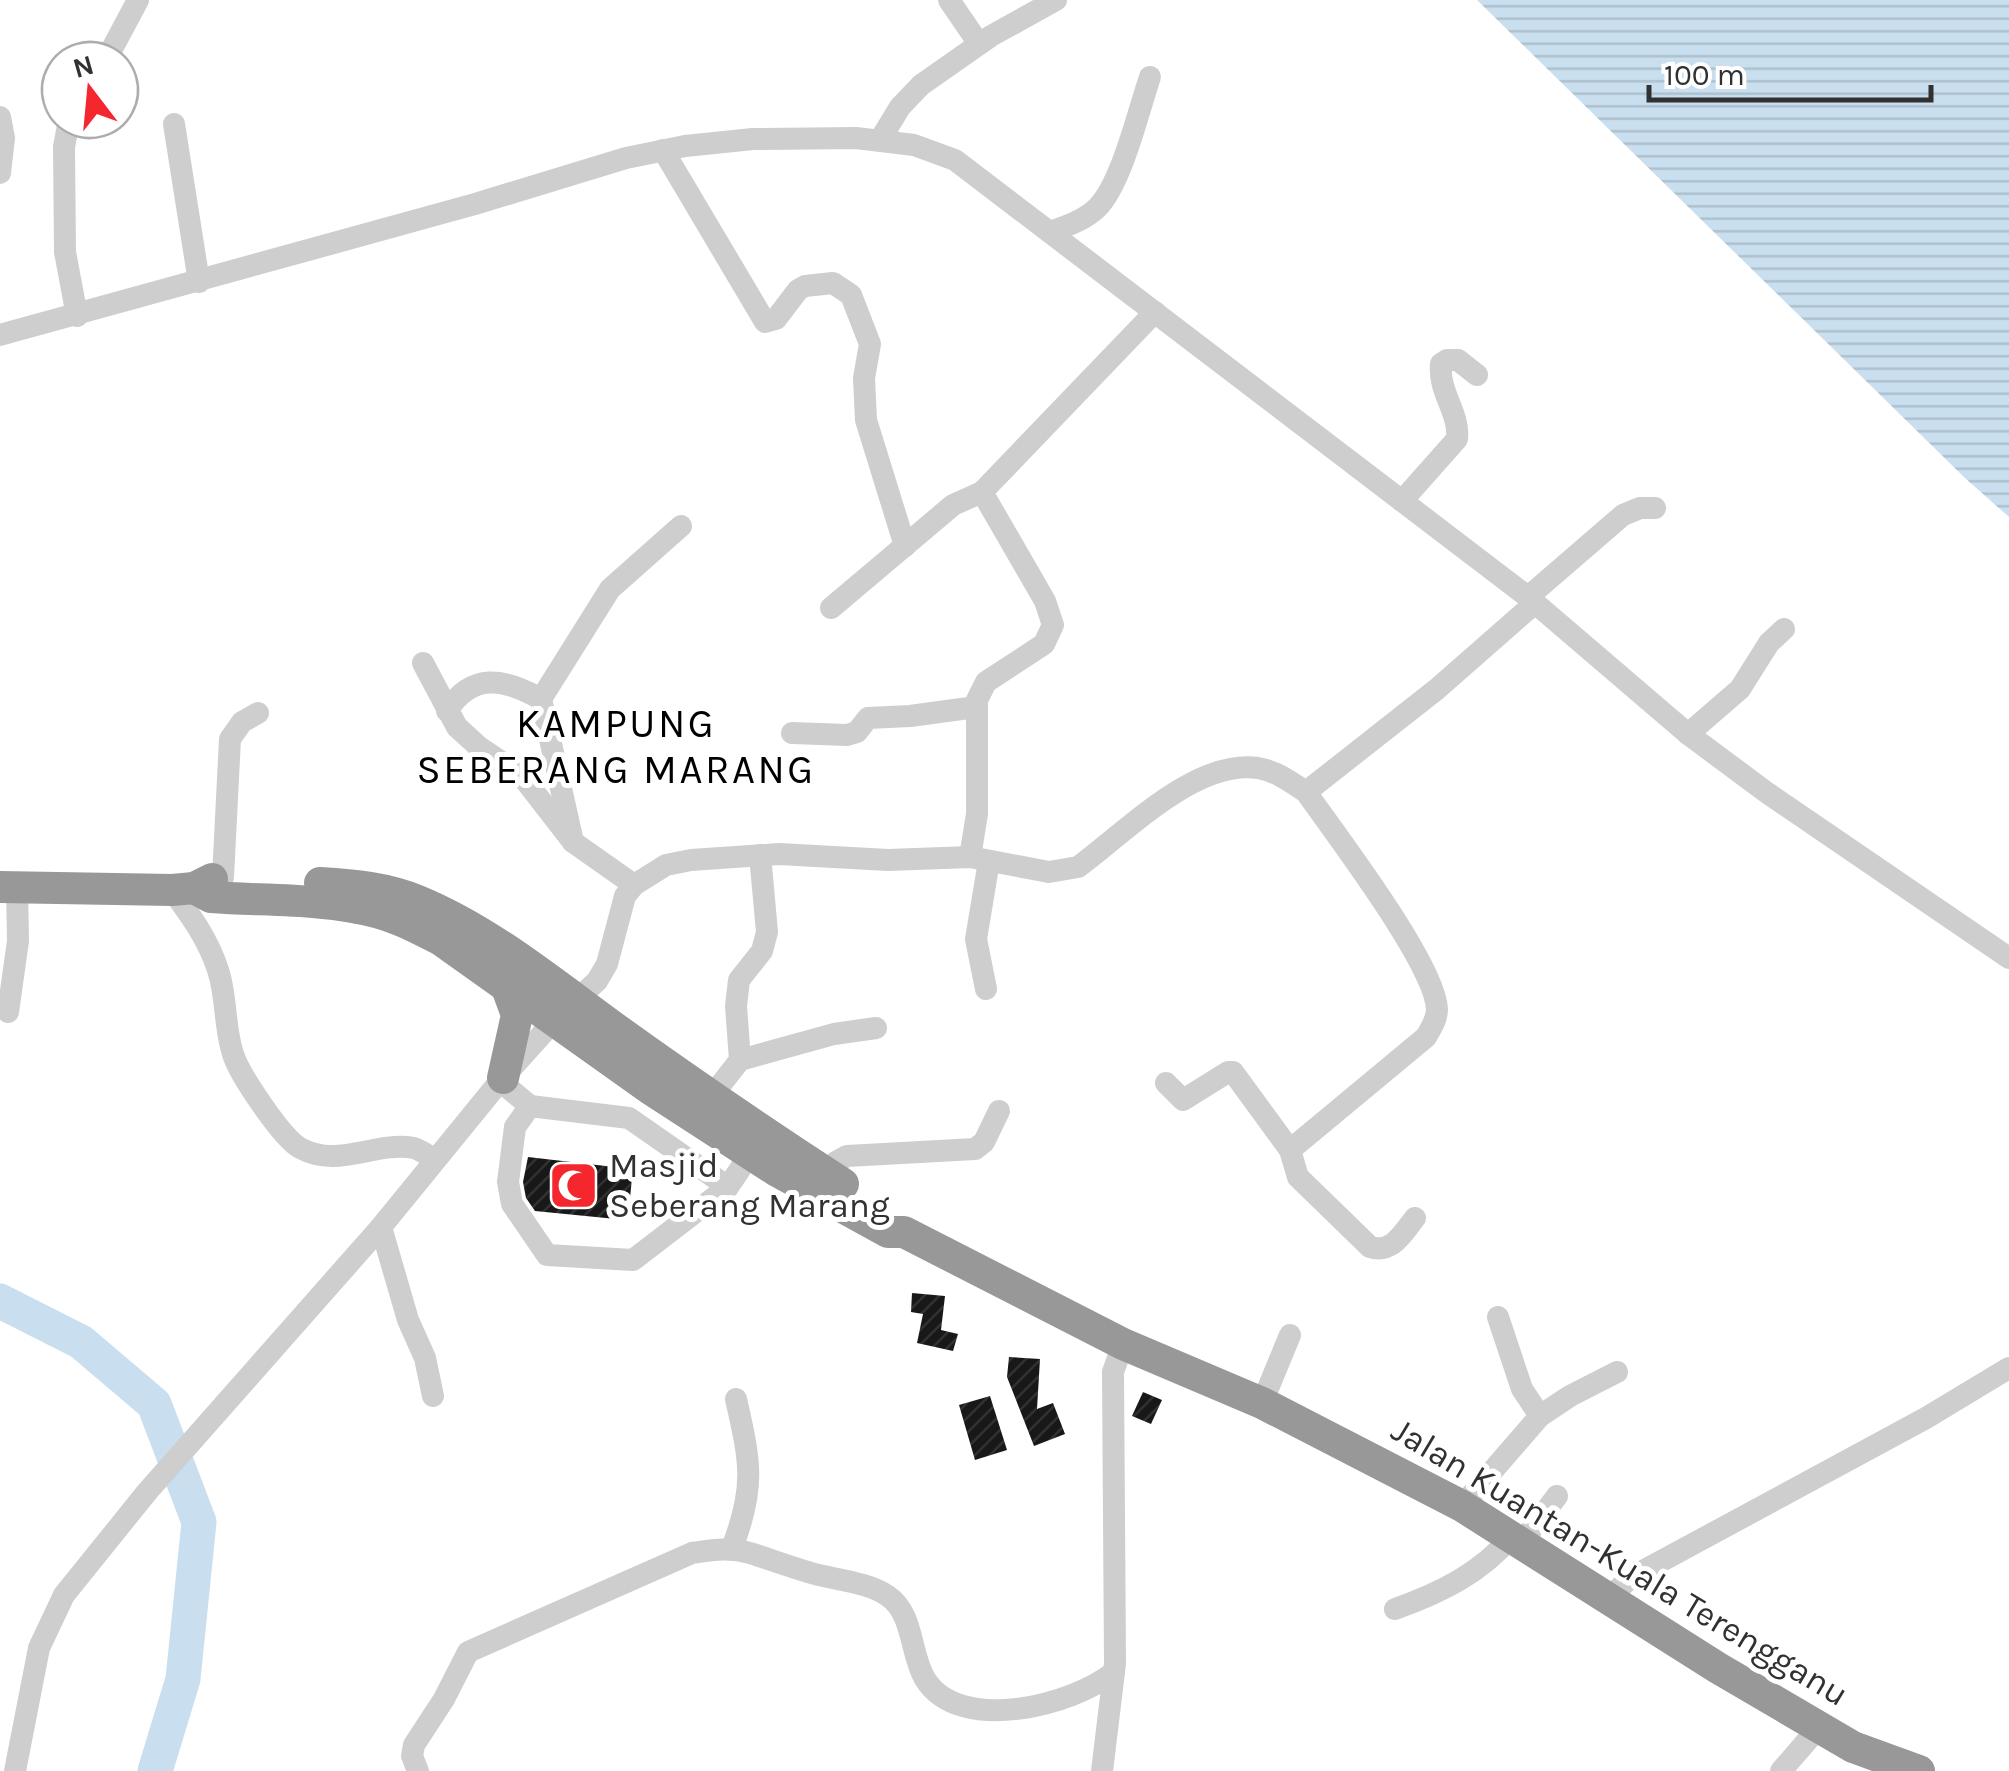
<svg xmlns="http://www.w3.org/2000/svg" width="2009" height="1771" font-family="Karla,sans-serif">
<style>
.water{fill:url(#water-rules)}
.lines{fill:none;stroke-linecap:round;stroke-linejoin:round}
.river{stroke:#c9dfef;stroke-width:35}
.building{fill:url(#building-hatch)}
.minor{stroke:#cecece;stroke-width:22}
.highway{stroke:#989898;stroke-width:32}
.labels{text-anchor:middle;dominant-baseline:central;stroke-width:10;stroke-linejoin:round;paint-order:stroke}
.poi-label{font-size:35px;fill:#313131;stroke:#fff;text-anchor:start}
.street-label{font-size:35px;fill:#313131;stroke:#fff}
.quarter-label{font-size:40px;letter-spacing:2.5px;fill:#000;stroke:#fff}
</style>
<defs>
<pattern id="water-rules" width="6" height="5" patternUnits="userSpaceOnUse" patternTransform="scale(2.5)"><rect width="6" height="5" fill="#c9dfef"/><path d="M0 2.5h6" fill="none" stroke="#adc0cd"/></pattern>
<pattern id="building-hatch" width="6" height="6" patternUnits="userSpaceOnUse" patternTransform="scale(2.5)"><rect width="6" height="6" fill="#181818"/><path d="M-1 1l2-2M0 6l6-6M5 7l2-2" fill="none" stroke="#313131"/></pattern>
</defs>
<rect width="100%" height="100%" fill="#fff"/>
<polygon class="water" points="1477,0 2009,0 2009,517 1965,478"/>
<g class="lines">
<polyline class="river" points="0,1301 81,1342 154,1404 199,1522 183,1679 155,1771"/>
</g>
<g class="building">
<polygon points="528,1157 623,1168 622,1177 632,1178 629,1208 617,1206 616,1219 535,1211 526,1198 523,1182"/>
<polygon points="912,1293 945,1296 941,1330 958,1334 953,1351 917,1343 923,1314 911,1312"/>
<polygon points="1009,1357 1040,1359 1037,1409 1053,1403 1065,1434 1034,1446 1007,1377"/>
<polygon points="1143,1392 1162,1400 1151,1424 1132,1416"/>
<polygon points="990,1396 1007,1450 975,1460 959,1405"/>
</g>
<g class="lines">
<g class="minor">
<polyline points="949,0 979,44"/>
<polyline points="106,60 138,0"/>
<polyline points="0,117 4,138 0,173"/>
<polyline points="69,120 64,147 65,252 77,316"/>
<polyline points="174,124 199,282"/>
<polyline points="880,140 900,107 921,85 991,36 1056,0"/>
<polyline points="663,150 765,322 776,319 798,290 805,286 833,283 851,295 870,344 864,378 866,420 905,546"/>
<path d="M1050,232C1067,226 1085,220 1098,207C1122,182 1138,112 1150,77"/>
<polyline points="0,335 475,204 626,158 685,146 753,139 856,138 914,145 955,160 1528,597 1688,734 1766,792 2009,958"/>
<path d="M1402,501L1457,439C1460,413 1438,392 1441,364L1447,360H1458L1477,375"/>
<polyline points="1528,597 1623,515 1640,508 1655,508"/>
<polyline points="831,608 953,505 982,492"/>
<polyline points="423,663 457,727 479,747 521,775 573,842 634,885"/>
<path d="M447,711C472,672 504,678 541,699"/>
<polyline points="792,733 847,735 857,732 868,718 910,716 976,707"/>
<polyline points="1688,734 1740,689 1769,643 1784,629"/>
<polyline points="1306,792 1437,689 1535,603"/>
<polyline points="573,842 541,699 610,589 681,526"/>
<polyline points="970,857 977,814 977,700 986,682 1044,644 1053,625 1045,601 982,492 1155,312"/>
<polyline points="223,877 230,739 242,722 258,713"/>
<path d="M172,890C191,916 208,939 218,970C227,997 224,1027 233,1054C239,1074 282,1138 300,1148C338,1169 375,1141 414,1148C421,1150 428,1156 434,1159"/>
<polyline points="986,989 976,939 989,861"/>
<polyline points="8,1012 18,941 17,887"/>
<polyline points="740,1060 834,1034 876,1028"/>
<polyline points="500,1081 530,1106 515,1127 508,1182 512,1204 547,1255 633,1260 728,1187 751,1153"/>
<path d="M1166,1083L1183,1100L1228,1072H1233L1290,1150L1298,1177L1370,1247C1392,1254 1403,1233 1415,1218"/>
<polyline points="711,1097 740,1060 736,1006 739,980 762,951 767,932 760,855"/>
<polyline points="530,1106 629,1118 728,1187"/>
<polyline points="827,1173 836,1162 847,1156 975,1149 984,1142 999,1111"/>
<polyline points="381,1227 408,1320 425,1358 433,1396"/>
<polyline points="1498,1317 1522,1389 1540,1416"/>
<polyline points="1262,1403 1290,1335"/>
<polyline points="1462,1506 1540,1416 1570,1396 1617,1372"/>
<polyline points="1522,1542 1557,1496"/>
<path d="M732,1548C756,1486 750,1461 736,1399"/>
<polyline points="1609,1598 1630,1578 1926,1418 2009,1368"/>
<path d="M1395,1609C1440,1593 1481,1573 1512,1536"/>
<path d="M15,1771L39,1648L64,1595L147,1492L381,1227L500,1081L554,1021L597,981L607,964L625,896L634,885L666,865L691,860L779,854L888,860L970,857L1049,872L1078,867C1126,832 1195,759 1258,768C1276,771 1291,782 1306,792C1336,835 1435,964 1437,1009C1437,1020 1431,1028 1426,1037L1290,1150"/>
<path d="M418,1771L412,1756L414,1745L444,1699L468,1652L692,1553C713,1550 729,1547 750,1553C769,1559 788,1566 808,1572C833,1580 866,1581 888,1596C914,1614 910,1654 925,1679C960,1735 1073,1705 1114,1672L1115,1663L1113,1372L1123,1344"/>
<polyline points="1102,1771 1114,1672"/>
<polyline points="1781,1771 1819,1727"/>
</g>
<g class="highway">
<path d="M320,883C354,885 386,888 418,901C489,930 554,984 616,1029C691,1083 766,1134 843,1184"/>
<polyline points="0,887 172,890 194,888 212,879"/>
<path d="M194,888L211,897C265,901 323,898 376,912C399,918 419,929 441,940L649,1088L777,1171L888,1232H904L1123,1344L1262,1403L1462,1506L1718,1668L1853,1747L1919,1771"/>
<polyline points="503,1078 517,1015 506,985"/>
</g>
</g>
<defs>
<symbol id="mosque-square" viewBox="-11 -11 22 22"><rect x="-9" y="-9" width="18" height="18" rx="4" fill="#f4262e" stroke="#fff"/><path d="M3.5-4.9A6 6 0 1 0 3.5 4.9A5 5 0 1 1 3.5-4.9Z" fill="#fff"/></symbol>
</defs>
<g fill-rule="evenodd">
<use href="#mosque-square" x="546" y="1158" width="55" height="55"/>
</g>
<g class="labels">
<g class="poi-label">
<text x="609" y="1165">Masjid<tspan x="609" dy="40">Seberang Marang</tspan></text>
</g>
<g class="street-label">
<text transform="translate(1620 1562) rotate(31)">Jalan Kuantan-Kuala Terengganu</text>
</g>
<g class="quarter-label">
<text x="616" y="723">KAMPUNG<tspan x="616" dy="46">SEBERANG MARANG</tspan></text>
</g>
</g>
<g transform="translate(90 90) rotate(344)"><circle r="48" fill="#ffffff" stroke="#adadad" stroke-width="2.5"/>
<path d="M0-8L18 38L0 25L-18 38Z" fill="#f4262e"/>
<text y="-15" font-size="28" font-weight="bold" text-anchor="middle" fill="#313131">N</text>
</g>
<path d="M1649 85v15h282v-15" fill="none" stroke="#313131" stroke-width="5"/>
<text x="1664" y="85" font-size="30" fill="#313131" stroke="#ffffff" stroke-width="8" paint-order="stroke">100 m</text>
</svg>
